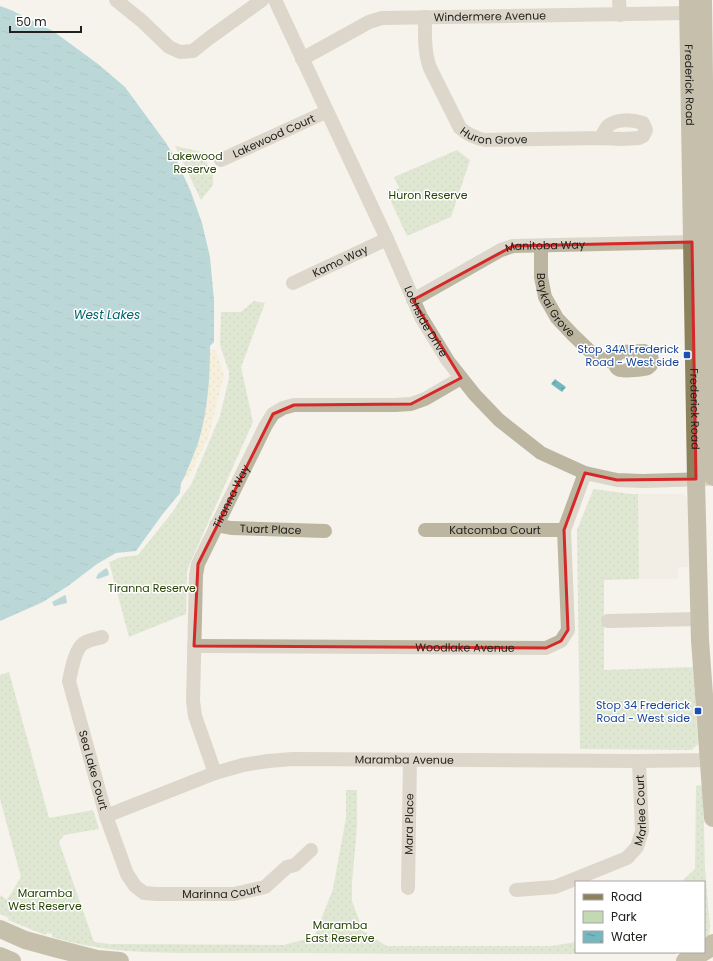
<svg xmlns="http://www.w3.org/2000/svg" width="713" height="961" font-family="Poppins,sans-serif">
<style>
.built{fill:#efe9dc}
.green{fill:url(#green-dots)}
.sand{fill:url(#sand-dots)}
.water{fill:url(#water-ripples)}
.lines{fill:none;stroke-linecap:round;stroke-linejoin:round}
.minor{stroke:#bcb6a1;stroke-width:14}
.major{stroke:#8d825b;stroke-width:18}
.marked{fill:none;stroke:#d62828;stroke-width:3;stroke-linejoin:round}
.transit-dot{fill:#1a4fb4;stroke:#fff;stroke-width:1.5}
.labels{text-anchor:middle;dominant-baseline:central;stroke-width:3;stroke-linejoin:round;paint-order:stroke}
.street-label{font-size:11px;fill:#22211e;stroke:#fff}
.park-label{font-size:11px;fill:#244200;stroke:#fff}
.transit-label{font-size:11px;fill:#164399;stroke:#fff;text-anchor:end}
.water-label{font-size:12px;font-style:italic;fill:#00626c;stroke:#fff}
</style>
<defs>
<pattern id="green-dots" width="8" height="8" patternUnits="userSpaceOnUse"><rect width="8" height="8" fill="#c3d9b3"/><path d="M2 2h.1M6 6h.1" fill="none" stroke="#a7ba9a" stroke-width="1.8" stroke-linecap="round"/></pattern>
<pattern id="sand-dots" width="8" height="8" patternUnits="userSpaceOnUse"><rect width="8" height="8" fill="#f4eac5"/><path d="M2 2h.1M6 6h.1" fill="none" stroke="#d1c8a9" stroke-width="1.8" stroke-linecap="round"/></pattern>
<pattern id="water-ripples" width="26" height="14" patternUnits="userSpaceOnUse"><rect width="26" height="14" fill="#75b7bf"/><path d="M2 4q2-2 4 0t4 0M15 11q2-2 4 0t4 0" fill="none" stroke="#60949b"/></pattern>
</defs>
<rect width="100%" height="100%" fill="#f6f3ed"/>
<polygon class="built" points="638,494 683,494 688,500 689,567 678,567 678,579 639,579"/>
<g class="green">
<path d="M175,146L206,153C206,161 207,167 213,172V185L201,200Z"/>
<polygon points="457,150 470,160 451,217 407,236 387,193 399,188 394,177"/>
<polygon points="254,301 265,303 241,367 253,422 191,561 187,571 186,614 129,637 109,562 122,557 138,555 174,510 183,495 191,485 220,416 229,378 229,372 220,345 221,312 241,312"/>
<polygon points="595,489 630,494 638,494 639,579 604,580 604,670 693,667 698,744 692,750 580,749 577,530 593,490"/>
<path d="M9,672L49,818L93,810L99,829L64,835L59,842L94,942L110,944L284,945L314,937L333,889L346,818V790H357V826L352,883V901L363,931L385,945L387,946H551L576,942V952H682L673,954C545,954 417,954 289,953C258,953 228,953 198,953C148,953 101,952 52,937V934L47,933L45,935L8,920L9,918L0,914V895L7,900L21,877L0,799V675Z"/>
<polygon points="703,785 705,868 710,927 709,935 704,941 704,882 681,882 695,869 696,786"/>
</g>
<polygon class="sand" points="209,348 216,351 224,375 208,438 188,478 183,476"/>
<g class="water">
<path d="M0,6L11,10L53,31L98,64L125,87L166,143L176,159L191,192L202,223L210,257L214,300V342L210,346C210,377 208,409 199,440C195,453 189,465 184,478L181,483L180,493L162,515L136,551L116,553L97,564L68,586L43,602L0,621Z"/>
<polygon points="555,379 566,387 562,392 551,384"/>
<polygon points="106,568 108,570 109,575 98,579 96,578 98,574"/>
<polygon points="65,595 66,596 67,603 54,606 52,602"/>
</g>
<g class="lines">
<g class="minor">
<polyline points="116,0 142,21 169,47 180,52 193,51 208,39 262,0"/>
<path id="s1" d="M275,0L387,239L421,317L448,361L475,395L499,420L541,453L585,473L617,480L643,481L707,479"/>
<polyline points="619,0 620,15"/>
<path id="s2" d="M425,17C425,34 424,52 430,68L460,128C468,135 475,138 485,140L601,138L622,139L639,138L643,136L646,130L643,123C633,120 617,118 608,126C605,129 603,134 601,138"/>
<path id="s3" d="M302,59L369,22L382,18L688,13"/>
<path id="s4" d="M221,160L326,112"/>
<path id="s5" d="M541,246V277L545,297L557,318L573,335L594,355L605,360L614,362"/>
<path id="s6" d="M293,283L387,239"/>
<path id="s7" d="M413,300L501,250L513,246L692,242"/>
<path d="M644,351C651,353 656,362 648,368C645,370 625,371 620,370C617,369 615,366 614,363C614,358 616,355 620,352Z"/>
<path id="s8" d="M216,525L231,528L325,531"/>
<path id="s9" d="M425,530H564"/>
<polyline points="608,621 700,619"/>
<path id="s10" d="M102,637C96,639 89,640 84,643C75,648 71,672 69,681L106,816L127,874L135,886L144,893L157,894H234L265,887L287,867L295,865L311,850"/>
<path id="s11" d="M194,646L546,648L561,641L568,630L564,530L585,473"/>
<path id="s12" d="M215,773L195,716L193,701L196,575L198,564L266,425L273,414L283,408L294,405H395L411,404L425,399L461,378"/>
<path id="s13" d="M106,816L215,773L243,765L268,761L293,759L639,761L713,760"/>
<path id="s14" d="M408,888L410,760"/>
<path id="s15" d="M516,890L555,887L627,858L637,847L642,831L639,761"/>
</g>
<g class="major">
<path id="s16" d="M688,0L696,479L700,640L713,818"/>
<polyline points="703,0 706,244 713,477"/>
<polyline points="0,929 25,940 58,949 97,959 120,961"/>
<polyline points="0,956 12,961"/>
<polyline points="685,961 692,959 709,949 713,943"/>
</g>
</g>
<path d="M0 0H713V961H0ZM692,242L696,479L617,480L585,473L564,530L568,630L561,641L546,648L194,646L198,564L273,414L294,405L411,404L461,378L413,300L513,246Z" fill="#f6f3ed" fill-opacity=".55" fill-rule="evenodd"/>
<path class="marked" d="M692,242L696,479L617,480L585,473L564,530L568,630L561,641L546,648L194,646L198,564L273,414L294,405L411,404L461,378L413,300L513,246Z"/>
<g class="transit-dot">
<rect x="683" y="351" width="8" height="8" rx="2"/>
<rect x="694" y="707" width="8" height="8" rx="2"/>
</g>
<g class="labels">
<g class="street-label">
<text stroke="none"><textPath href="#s3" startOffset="198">Windermere Avenue</textPath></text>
<text stroke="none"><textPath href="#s16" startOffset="85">Frederick Road</textPath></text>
<text stroke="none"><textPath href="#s2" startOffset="155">Huron Grove</textPath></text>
<text stroke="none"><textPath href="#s4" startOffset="58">Lakewood Court</textPath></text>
<text stroke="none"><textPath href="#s7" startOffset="146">Manitoba Way</textPath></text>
<text stroke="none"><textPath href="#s6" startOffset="52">Kamo Way</textPath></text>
<text stroke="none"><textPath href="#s5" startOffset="63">Baykai Grove</textPath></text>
<text stroke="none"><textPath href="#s1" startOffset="355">Lochside Drive</textPath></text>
<text stroke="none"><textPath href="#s16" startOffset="409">Frederick Road</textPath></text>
<text stroke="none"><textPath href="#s12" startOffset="288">Tiranna Way</textPath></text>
<text stroke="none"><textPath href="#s8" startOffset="55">Tuart Place</textPath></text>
<text stroke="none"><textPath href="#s9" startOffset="70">Katcomba Court</textPath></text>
<text stroke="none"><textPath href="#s11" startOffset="271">Woodlake Avenue</textPath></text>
<text stroke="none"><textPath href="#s13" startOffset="308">Maramba Avenue</textPath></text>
<text stroke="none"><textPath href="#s10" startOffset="153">Sea Lake Court</textPath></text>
<text stroke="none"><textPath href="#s15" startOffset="169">Marlee Court</textPath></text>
<text stroke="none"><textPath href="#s14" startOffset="64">Mara Place</textPath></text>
<text stroke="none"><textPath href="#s10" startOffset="366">Marinna Court</textPath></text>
</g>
<g class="park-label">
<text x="195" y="156">Lakewood<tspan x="195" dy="13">Reserve</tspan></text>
<text x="428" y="195">Huron Reserve</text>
<text x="152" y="588">Tiranna Reserve</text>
<text x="45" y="893">Maramba<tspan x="45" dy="13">West Reserve</tspan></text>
<text x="340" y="925">Maramba<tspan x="340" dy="13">East Reserve</tspan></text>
</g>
<g class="transit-label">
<text x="679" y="349">Stop 34A Frederick<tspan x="679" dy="13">Road - West side</tspan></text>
<text x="690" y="705">Stop 34 Frederick<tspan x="690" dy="13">Road - West side</tspan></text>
</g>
<g class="water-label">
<text x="107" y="314">West Lakes</text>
</g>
</g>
<rect x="575" y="881" width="130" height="72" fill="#ffffff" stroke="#a7a6a5"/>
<rect x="583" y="894" width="20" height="6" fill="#8d825b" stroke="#a7a6a5"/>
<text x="611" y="901" font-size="12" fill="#22211e">Road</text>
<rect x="583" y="911" width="20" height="12" fill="#c3d9b3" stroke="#a7a6a5"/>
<text x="611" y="921" font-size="12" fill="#22211e">Park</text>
<rect x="583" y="931" width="20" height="12" fill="url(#water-ripples)" stroke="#a7a6a5"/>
<text x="611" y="941" font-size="12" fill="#22211e">Water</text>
<path d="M10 26v6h71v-6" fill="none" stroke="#22211e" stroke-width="2"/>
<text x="16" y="26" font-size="12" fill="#22211e" stroke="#ffffff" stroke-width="3" paint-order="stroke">50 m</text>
</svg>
